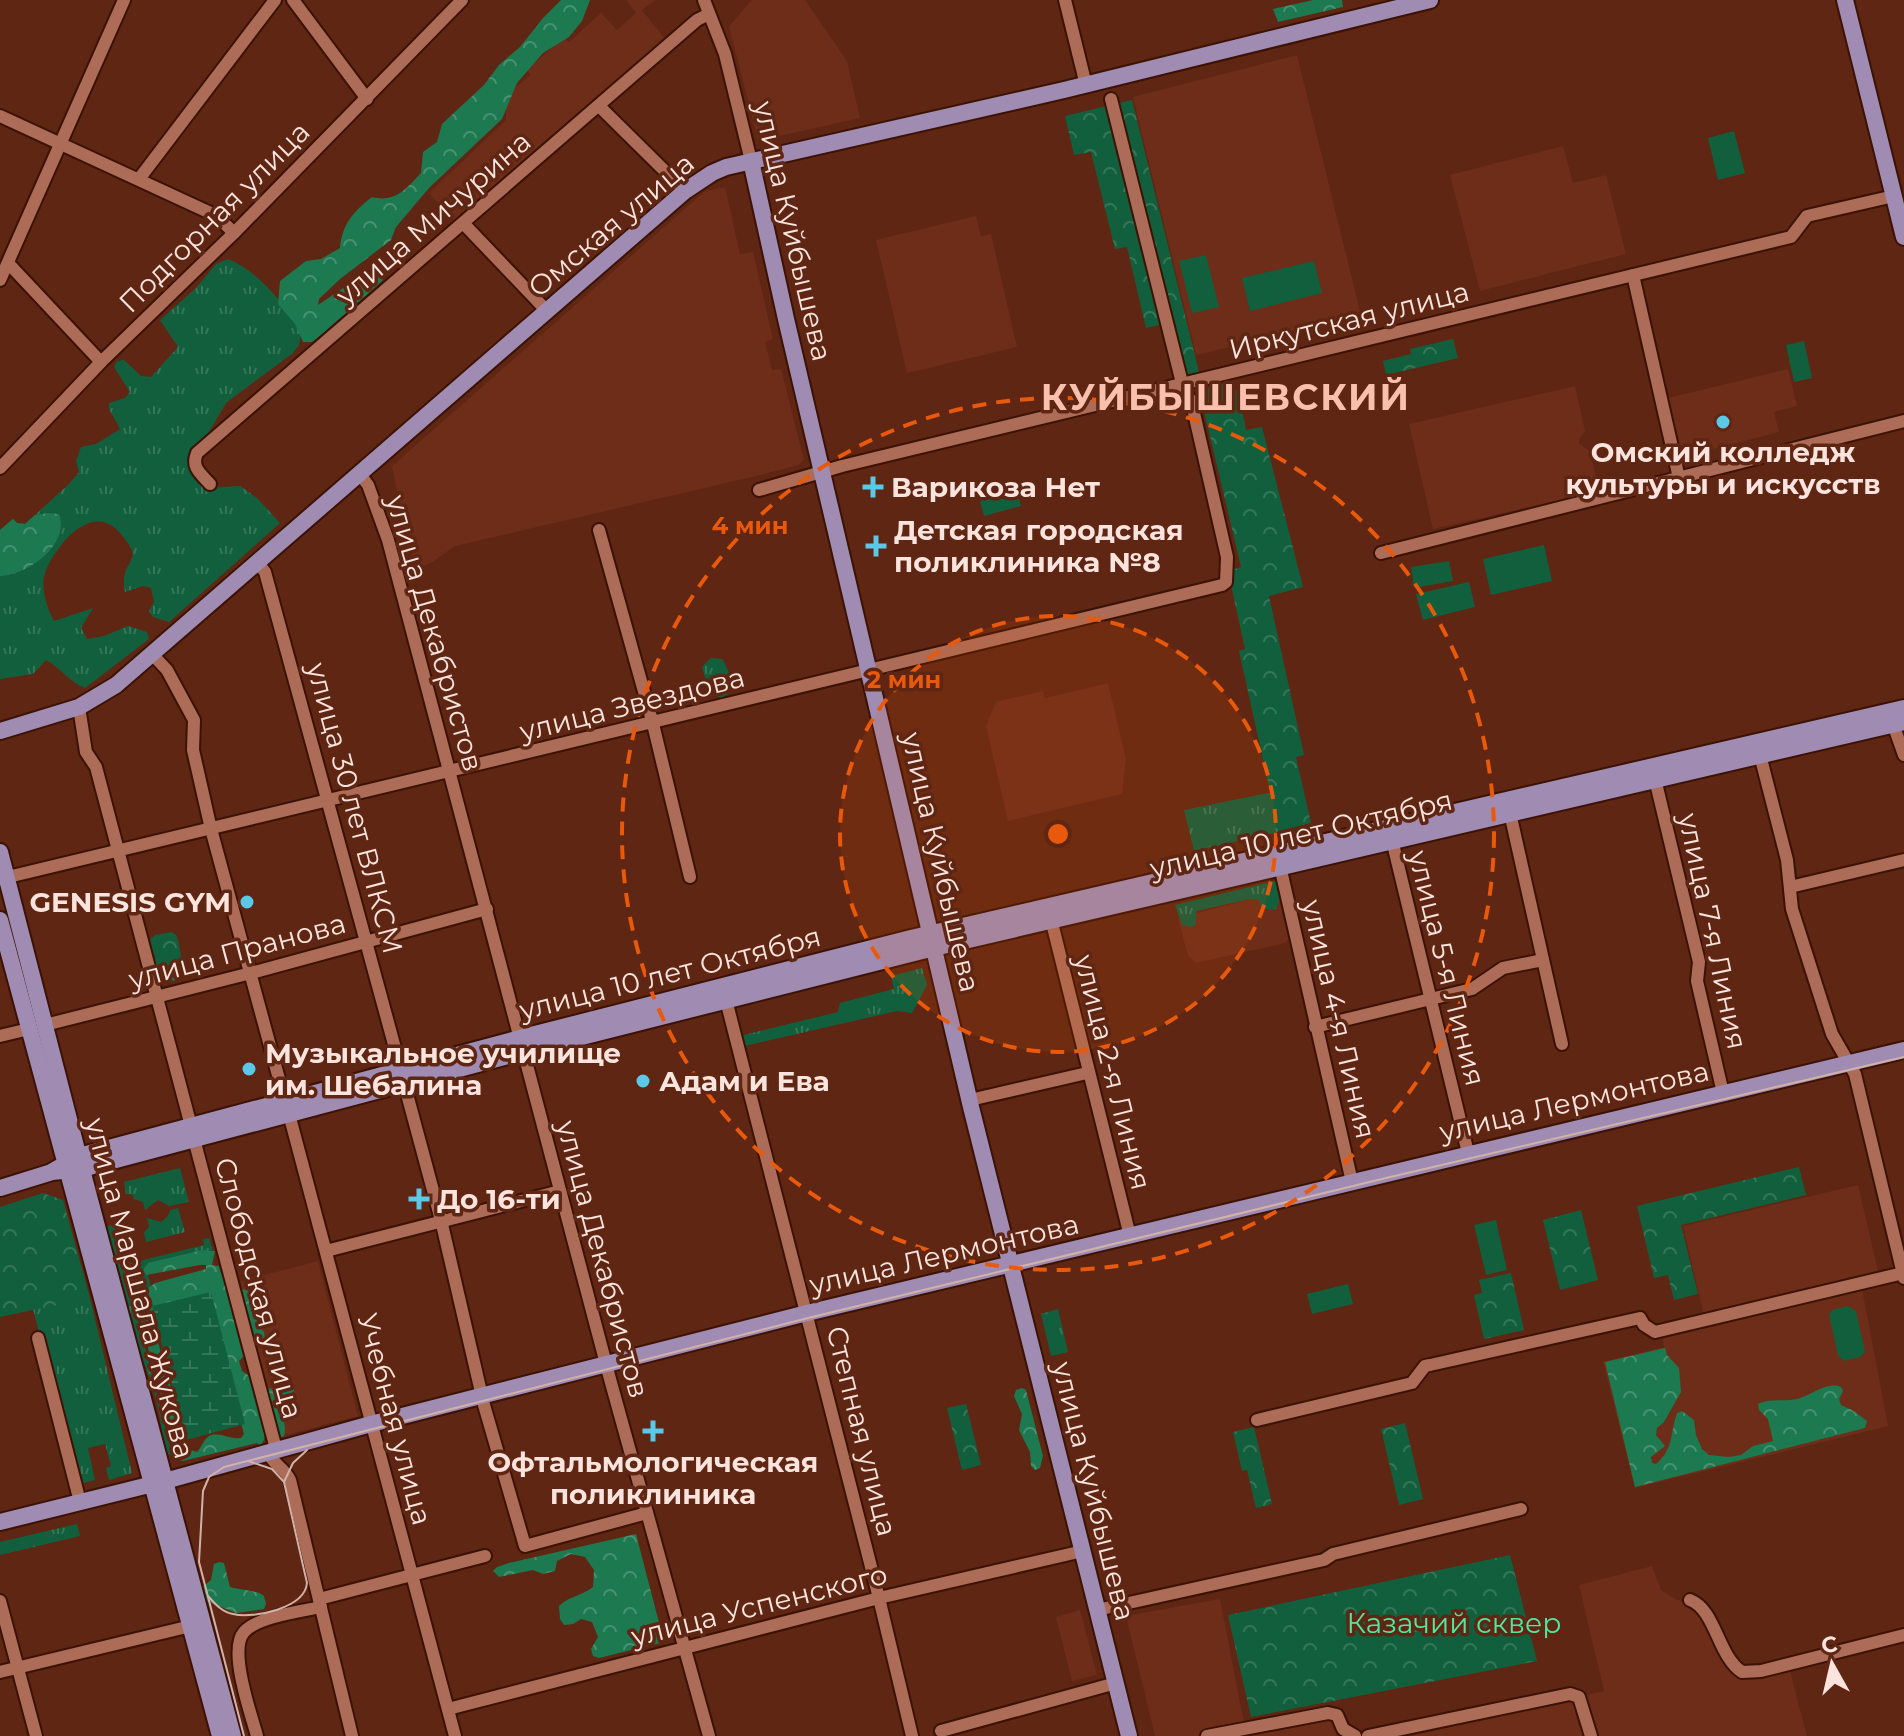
<svg xmlns="http://www.w3.org/2000/svg" width="1904" height="1736" font-family="Montserrat,sans-serif">
<style>
.built{fill:#6e2d18}
.grass{fill:url(#grass-tufts)}
.forest{fill:url(#forest-crowns)}
.wetland{fill:url(#wetland-marsh)}
.park{fill:url(#park-crowns)}
.pitch{fill:#125f3d}
.lines{fill:none;stroke-linecap:round;stroke-linejoin:round}
.minor-casing{stroke:#3b1204;stroke-width:16}
.major-casing{stroke:#3b1204;stroke-width:20}
.minor{stroke:#ac6c58;stroke-width:12}
.major{stroke:#a08bb3;stroke-width:16}
.tram{stroke:#d1b2a8;stroke-width:2}
.ring{fill:none;stroke:#e8590c;stroke-width:4;stroke-dasharray:14 10}
.poi-dot{fill:#5ac8e6;stroke:#5f2613;stroke-width:3}
.labels{text-anchor:middle;dominant-baseline:central;stroke-width:7;stroke-linejoin:round;paint-order:stroke}
.street-label{font-size:28px;fill:#fae4dd;stroke:#5f2613}
.poi-label{font-size:28px;font-weight:bold;fill:#fae4dd;stroke:#5f2613;text-anchor:start}
.park-label{font-size:28px;fill:#50e8a0;stroke:#5f2613}
.district-label{font-size:36px;font-weight:bold;letter-spacing:2px;fill:#f9c0ae;stroke:#5f2613}
.centre{fill:#e8590c;stroke:#5f2613;stroke-width:4}
.ring-label{font-size:24px;text-anchor:middle;font-weight:bold;fill:#e8590c;stroke:#5f2613;stroke-width:7;stroke-linejoin:round;paint-order:stroke}
</style>
<defs>
<pattern id="grass-tufts" width="24" height="20" patternUnits="userSpaceOnUse" patternTransform="scale(2)"><rect width="24" height="20" fill="#125f3d"/><path d="M3 7l-1-3M5 7V3M7 7l1-3M15 17l-1-3M17 17v-4M19 17l1-3" fill="none" stroke="#357659"/></pattern>
<pattern id="forest-crowns" width="20" height="18" patternUnits="userSpaceOnUse" patternTransform="scale(2)"><rect width="20" height="18" fill="#1c7950"/><path d="M2 6a3 3 0 1 1 6 0M12 15a3 3 0 1 1 6 0" fill="none" stroke="#499271"/></pattern>
<pattern id="wetland-marsh" width="20" height="14" patternUnits="userSpaceOnUse" patternTransform="scale(2)"><rect width="20" height="14" fill="#125f3d"/><path d="M1 5h8M5 5V1M11 12h8M15 12V8" fill="none" stroke="#357659"/></pattern>
<pattern id="park-crowns" width="20" height="18" patternUnits="userSpaceOnUse" patternTransform="scale(2)"><rect width="20" height="18" fill="#125f3d"/><path d="M2 6a3 3 0 1 1 6 0M12 15a3 3 0 1 1 6 0" fill="none" stroke="#357659"/></pattern>
</defs>
<rect width="100%" height="100%" fill="#5f2613"/>
<g class="built">
<polygon points="626,0 655,0 642,10 665,39 457,224 429,193 506,120 506,96 530,75 527,70 564,37 569,42 601,13 617,30 636,13"/>
<polygon points="752,0 805,0 847,61 860,118 758,141 729,26"/>
<polygon points="1297,55 1361,315 1196,355 1133,97"/>
<polygon points="1563,146 1573,183 1606,175 1626,254 1480,291 1450,175"/>
<polygon points="725,187 740,254 753,252 773,339 765,342 772,370 781,369 804,460 798,465 756,476 455,546 431,563 417,568 405,532 392,466 705,191"/>
<polygon points="976,216 981,236 991,234 1017,347 907,373 876,240"/>
<polygon points="1788,369 1797,406 1774,412 1779,432 1678,458 1664,399"/>
<polygon points="1575,386 1585,431 1579,439 1579,444 1590,451 1599,491 1433,529 1409,424"/>
<polygon points="1108,683 1126,759 1122,794 1008,821 986,726 996,702 1043,691 1045,698"/>
<polygon points="1281,895 1290,937 1285,943 1196,963 1188,956 1178,918 1250,899"/>
<polygon points="1858,1185 1879,1275 1704,1316 1683,1226"/>
<polygon points="318,1261 358,1416 278,1437 238,1282"/>
<polygon points="1862,1289 1888,1426 1635,1488 1603,1362 1664,1347 1662,1336"/>
<polygon points="1652,1566 1661,1590 1675,1599 1696,1606 1729,1668 1743,1679 1758,1679 1790,1671 1807,1736 1412,1736 1604,1691 1579,1585"/>
<polygon points="1220,1599 1246,1733 1333,1716 1337,1736 1155,1736 1126,1616"/>
<polygon points="1080,1610 1097,1675 1072,1681 1056,1617"/>
</g>
<g class="grass">
<path d="M228,259C260,272 281,303 302,329L299,345L293,353L226,403L204,440L189,457C198,495 209,487 240,486L257,498L280,523L169,622L153,617L149,611L154,602L151,588L143,586L125,592C124,586 123,579 125,573C127,565 135,558 132,550C130,545 124,538 121,534C93,499 55,545 45,573C40,587 47,609 54,621L93,608L81,628L87,639L104,636L128,626L147,632L149,639L85,688C69,682 61,668 46,660L33,674L0,679V530L13,519L17,523L25,524L69,484L79,472L76,461L81,447L96,444L120,429L109,409V403L125,398L130,392L114,367L117,361L124,360L141,376L151,377L178,347L160,320L195,289L216,264Z"/>
<path d="M711,658L722,659C730,671 737,691 722,698L710,694L702,667Z"/>
<polygon points="1273,792 1282,831 1194,851 1184,810"/>
<polygon points="1278,880 1281,895 1276,909 1270,910 1261,907 1259,900 1250,899 1196,911 1196,924 1192,927 1182,925 1175,905"/>
<polygon points="922,968 927,985 912,1013 897,1011 740,1047 739,1041 744,1035 838,1012 840,1003 894,989 891,976"/>
<polygon points="180,1168 189,1202 169,1206 158,1200 145,1210 143,1202 134,1199 133,1195 126,1194 124,1182"/>
<polygon points="178,1208 185,1232 146,1242 144,1232 149,1227 147,1218 161,1222 168,1216 170,1210"/>
<path d="M114,1225L172,1454L166,1455C163,1442 162,1431 160,1418C156,1391 144,1365 136,1340L105,1227Z"/>
<polygon points="209,1238 213,1250 146,1266 152,1292 139,1311 127,1264 204,1245 203,1239"/>
<polygon points="90,1298 132,1473 109,1480 106,1468 111,1466 105,1444 88,1448 95,1480 83,1483 64,1409 59,1409 33,1309"/>
<polygon points="1058,1309 1068,1352 1051,1356 1041,1314"/>
<polygon points="77,1524 80,1536 0,1555 0,1542"/>
</g>
<g class="forest">
<path d="M561,0H590L582,21L569,37L543,53L517,83L502,119L429,188L396,227L391,240L340,279L319,299L318,305L373,268L380,271L383,280L321,335L312,342H303L295,324L278,304L280,281L306,261L321,259L340,248C342,224 354,211 372,197C395,203 406,189 421,173L423,152L437,142L442,124L484,85L499,65L520,47L543,18Z"/>
<polygon points="1313,0 1342,0 1343,7 1278,22 1273,9"/>
<path d="M49,513L59,514C70,545 28,575 0,576V530L13,519L17,523L25,524L35,515Z"/>
<path d="M202,1250L215,1251L212,1265L219,1266C227,1301 247,1280 254,1298C258,1307 256,1315 257,1324L264,1332L265,1339L261,1346H253L236,1316L246,1354L239,1361L242,1371L248,1375L266,1397L269,1388L280,1392L284,1386L290,1384L293,1385L294,1391L276,1408C283,1416 287,1426 284,1436L279,1438L266,1428L264,1440L260,1446L257,1443L183,1461L177,1459L175,1453L179,1437L183,1436L191,1450L197,1452C202,1447 203,1440 209,1436C219,1431 231,1440 241,1438L244,1434L239,1416L157,1307L152,1311L154,1328L182,1426L177,1431L169,1427L139,1314L148,1288L155,1283L206,1269V1265H200L146,1275L143,1270L148,1263Z"/>
<path d="M1665,1348L1667,1355L1679,1368L1681,1392L1664,1422L1657,1428L1656,1435L1665,1446L1651,1457L1652,1463L1656,1464C1674,1449 1670,1433 1677,1413L1682,1411L1694,1420L1696,1435L1702,1449L1709,1455L1729,1457L1741,1455L1753,1446L1773,1441L1768,1419L1759,1410L1758,1404C1772,1398 1784,1402 1797,1399C1813,1395 1826,1381 1841,1387L1843,1391L1839,1399L1841,1405L1852,1410L1867,1421L1865,1428L1635,1487L1605,1362Z"/>
<polygon points="1022,1388 1026,1390 1043,1456 1040,1468 1035,1470 1031,1466 1030,1452 1019,1430 1022,1414 1014,1396 1016,1390"/>
<path d="M636,1534L664,1642L599,1658L593,1656L591,1649L598,1637L592,1622L581,1619L573,1624L564,1625L560,1619L559,1606C569,1596 582,1596 593,1587L594,1570L585,1557L571,1554L557,1561L555,1571L543,1574L533,1570L499,1577L493,1571L497,1567L509,1563Z"/>
<path d="M219,1562L224,1563L230,1587C240,1590 257,1590 264,1596L266,1604L264,1609L236,1613L204,1600L200,1589L211,1580L214,1564Z"/>
</g>
<polygon class="wetland" points="211,1292 245,1424 186,1440 152,1306"/>
<g class="park">
<polygon points="1132,100 1200,376 1179,381 1164,329 1159,325 1146,328 1127,247 1115,249 1091,152 1074,155 1065,116"/>
<polygon points="1453,339 1458,358 1386,375 1383,361 1411,354 1410,349"/>
<polygon points="1227,383 1239,393 1246,430 1262,427 1303,587 1269,596 1304,755 1296,757 1311,823 1279,831 1239,651 1245,649 1228,571 1241,567 1199,390"/>
<polygon points="172,932 177,936 185,975 181,979 163,983 158,978 150,940 155,935"/>
<polygon points="1799,1167 1806,1195 1681,1225 1698,1294 1674,1300 1668,1275 1654,1278 1637,1206"/>
<polygon points="43,1193 63,1200 90,1298 0,1317 0,1207"/>
<polygon points="1581,1210 1598,1280 1560,1290 1543,1220"/>
<polygon points="1511,1273 1524,1330 1484,1339 1474,1295 1482,1293 1479,1280"/>
<polygon points="966,1404 981,1465 962,1470 947,1408"/>
<polygon points="1405,1423 1423,1499 1399,1505 1381,1429"/>
<polygon points="1254,1427 1272,1504 1256,1508 1247,1470 1242,1471 1233,1432"/>
<polygon points="1510,1555 1537,1661 1251,1717 1228,1615"/>
</g>
<g class="pitch">
<polygon points="1734,131 1745,173 1718,180 1708,138"/>
<polygon points="1206,255 1219,307 1192,313 1179,261"/>
<polygon points="1314,261 1322,293 1250,311 1242,278"/>
<polygon points="1804,341 1812,378 1794,382 1786,345"/>
<polygon points="1016,488 1021,506 984,516 979,497"/>
<polygon points="1544,545 1552,581 1491,595 1483,559"/>
<polygon points="1449,561 1453,581 1414,588 1411,567"/>
<polygon points="1469,582 1475,607 1423,620 1416,594"/>
<polygon points="1496,1220 1507,1270 1486,1275 1474,1225"/>
<polygon points="1348,1284 1353,1304 1312,1314 1307,1294"/>
<polygon points="1848,1306 1856,1311 1865,1352 1860,1357 1844,1361 1838,1355 1829,1315 1832,1310"/>
</g>
<g class="lines">
<defs>
<g id="minor">
<polyline points="293,0 367,99"/>
<polyline points="704,0 725,54 751,161"/>
<polyline points="1065,0 1086,85"/>
<polyline points="1111,99 1184,391"/>
<polyline points="599,106 685,191"/>
<polyline points="0,116 217,216 234,233"/>
<polyline points="139,179 275,0"/>
<polyline points="464,224 547,311"/>
<polyline points="8,263 101,362"/>
<polyline points="1633,275 1679,478"/>
<polyline points="0,280 124,0"/>
<polyline points="0,468 101,362 234,233 462,0"/>
<polyline points="359,473 368,485 388,540 610,1379 709,1736"/>
<path d="M210,484C200,473 191,467 197,453L697,20L709,14"/>
<polyline points="759,490 842,466 1791,237 1807,216 1894,196"/>
<polyline points="599,530 653,724 690,877"/>
<polyline points="1381,553 1904,421"/>
<polyline points="257,562 265,572 401,1070"/>
<polyline points="152,654 167,670 194,720 193,750 211,829 285,1101"/>
<polyline points="79,707 86,752 96,767 191,1126"/>
<polyline points="1893,724 1904,755"/>
<polyline points="1760,755 1787,860 1792,909 1832,1034 1855,1074 1904,1278"/>
<polyline points="1655,779 1699,962 1697,981 1723,1093"/>
<polyline points="1510,813 1562,1044"/>
<polyline points="1392,840 1468,1153"/>
<polyline points="1280,866 1352,1182"/>
<polyline points="0,879 1222,585 1226,582 1227,557 1191,400 1185,395"/>
<polyline points="1790,887 1904,860"/>
<polyline points="1051,919 1130,1236"/>
<polyline points="726,1000 879,1598 912,1736"/>
<polyline points="45,1025 251,973 487,909"/>
<polyline points="1315,1027 1472,989 1503,968 1543,960"/>
<polyline points="0,1036 29,1029"/>
<polyline points="404,1083 441,1220 484,1405 525,1546 647,1513"/>
<polyline points="970,1100 1087,1073"/>
<polyline points="289,1114 455,1736"/>
<polyline points="194,1139 276,1449"/>
<polyline points="326,1251 560,1191"/>
<polyline points="38,1338 80,1502"/>
<polyline points="1257,1420 1412,1383 1425,1366 1430,1365 1640,1318 1644,1325 1655,1332 1903,1273"/>
<path d="M268,1452C272,1464 285,1468 290,1480L352,1736"/>
<polyline points="319,1599 485,1556"/>
<path d="M1690,1600C1716,1610 1717,1655 1742,1672L1761,1671L1904,1635"/>
<polyline points="0,1601 36,1736"/>
<polyline points="1097,1610 1324,1560 1333,1554 1521,1509"/>
<polyline points="0,1672 195,1625"/>
<polyline points="448,1709 879,1598 1083,1551"/>
<polyline points="941,1731 1116,1683"/>
<path d="M257,1736C251,1714 228,1650 244,1632C257,1617 302,1611 321,1607"/>
<polyline points="1207,1736 1328,1713 1337,1715 1343,1729 1355,1736"/>
<polyline points="1368,1736 1570,1694 1579,1697 1591,1736"/>
</g>
<g id="major">
<polyline points="1845,0 1904,237"/>
<polyline points="751,161 786,319 971,1107 1129,1736"/>
<polyline points="0,731 79,707 116,685 685,191 712,173 726,167 1064,90 1430,0"/>
<polyline points="0,852 86,1185 233,1736"/>
<polyline points="0,920 220,1736"/>
<polyline points="53,1171 79,1156 535,1034 911,938 1904,708"/>
<polyline points="0,1188 52,1172 82,1169 538,1048 934,948 1904,722"/>
<polyline points="0,1522 165,1481 371,1424 807,1313 1904,1050"/>
</g>
</defs>
<use href="#minor" class="minor-casing"/>
<use href="#major" class="major-casing"/>
<use href="#minor" class="minor"/>
<use href="#major" class="major"/>
<g class="tram">
<polyline points="284,1482 293,1463 307,1450"/>
<path d="M208,1596C215,1604 222,1612 233,1614C254,1619 305,1608 307,1583L284,1482L272,1469L248,1461"/>
<polyline points="244,1736 199,1562 203,1491 209,1477 224,1467 808,1318 1386,1178 1904,1057"/>
</g>
</g>
<circle cx="1058" cy="834" r="218" fill="#e8590c" fill-opacity=".12"/>
<g class="ring">
<circle cx="1058" cy="834" r="218"/>
<circle cx="1058" cy="834" r="436"/>
</g>
<g class="poi-dot">
<circle cx="1723" cy="422" r="8"/>
<path d="M869 475h8v8h8v8h-8v8h-8v-8h-8v-8h8z"/>
<path d="M872 534h8v8h8v8h-8v8h-8v-8h-8v-8h8z"/>
<circle cx="247" cy="902" r="8"/>
<circle cx="249" cy="1069" r="8"/>
<circle cx="643" cy="1081" r="8"/>
<path d="M415 1187h8v8h8v8h-8v8h-8v-8h-8v-8h8z"/>
<path d="M649 1419h8v8h8v8h-8v8h-8v-8h-8v-8h8z"/>
</g>
<g class="labels">
<g class="street-label">
<text transform="translate(214 217) rotate(-45)">Подгорная улица</text>
<text transform="translate(433 218) rotate(-41)">улица Мичурина</text>
<text transform="translate(611 225) rotate(-40)">Омская улица</text>
<text transform="translate(793 231) rotate(77)">улица Куйбышева</text>
<text transform="translate(1349 320) rotate(-14)">Иркутская улица</text>
<text transform="translate(435 633) rotate(74)">улица Декабристов</text>
<text transform="translate(632 704) rotate(-14)">улица Звездова</text>
<text transform="translate(355 808) rotate(75)">улица 30 лет ВЛКСМ</text>
<text transform="translate(1301 834) rotate(-13)">улица 10 лет Октября</text>
<text transform="translate(941 862) rotate(77)">улица Куйбышева</text>
<text transform="translate(1713 931) rotate(78)">улица 7-я Линия</text>
<text transform="translate(237 951) rotate(-15)">улица Пранова</text>
<text transform="translate(1447 968) rotate(76)">улица 5-я Линия</text>
<text transform="translate(670 973) rotate(-14)">улица 10 лет Октября</text>
<text transform="translate(1339 1019) rotate(77)">улица 4-я Линия</text>
<text transform="translate(1113 1072) rotate(76)">улица 2-я Линия</text>
<text transform="translate(1574 1101) rotate(-13)">улица Лермонтова</text>
<text transform="translate(944 1254) rotate(-13)">улица Лермонтова</text>
<text transform="translate(603 1259) rotate(75)">улица Декабристов</text>
<text transform="translate(140 1288) rotate(75)">улица Маршала Жукова</text>
<text transform="translate(259 1288) rotate(75)">Слободская улица</text>
<text transform="translate(395 1419) rotate(75)">Учебная улица</text>
<text transform="translate(862 1431) rotate(76)">Степная улица</text>
<text transform="translate(1094 1491) rotate(76)">улица Куйбышева</text>
<text transform="translate(759 1605) rotate(-14)">улица Успенского</text>
</g>
<g class="poi-label">
<text x="1723" y="452" text-anchor="middle">Омский колледж<tspan x="1723" dy="32">культуры и искусств</tspan></text>
<text x="891" y="487">Варикоза Нет</text>
<text x="894" y="530">Детская городская<tspan x="894" dy="32">поликлиника №8</tspan></text>
<text x="231" y="902" text-anchor="end">GENESIS GYM</text>
<text x="265" y="1053">Музыкальное училище<tspan x="265" dy="32">им. Шебалина</tspan></text>
<text x="659" y="1081">Адам и Ева</text>
<text x="437" y="1199">До 16-ти</text>
<text x="653" y="1462" text-anchor="middle">Офтальмологическая<tspan x="653" dy="32">поликлиника</tspan></text>
</g>
<g class="park-label">
<text x="1454" y="1623">Казачий сквер</text>
</g>
<g class="district-label">
<text x="1226" y="397">КУЙБЫШЕВСКИЙ</text>
</g>
</g>
<circle cx="1058" cy="834" r="12" class="centre"/>
<g class="ring-label">
<text x="750" y="534">4 мин</text>
<text x="904" y="688">2 мин</text>
</g>
<g transform="translate(1832 1664) rotate(352)" stroke="#5f2613" stroke-width="6" paint-order="stroke">
<path d="M0-6L14 30L0 20L-14 30Z" fill="#fae4dd"/>
<text y="-12" font-size="22" font-weight="bold" text-anchor="middle" fill="#fae4dd">С</text>
</g>
</svg>
